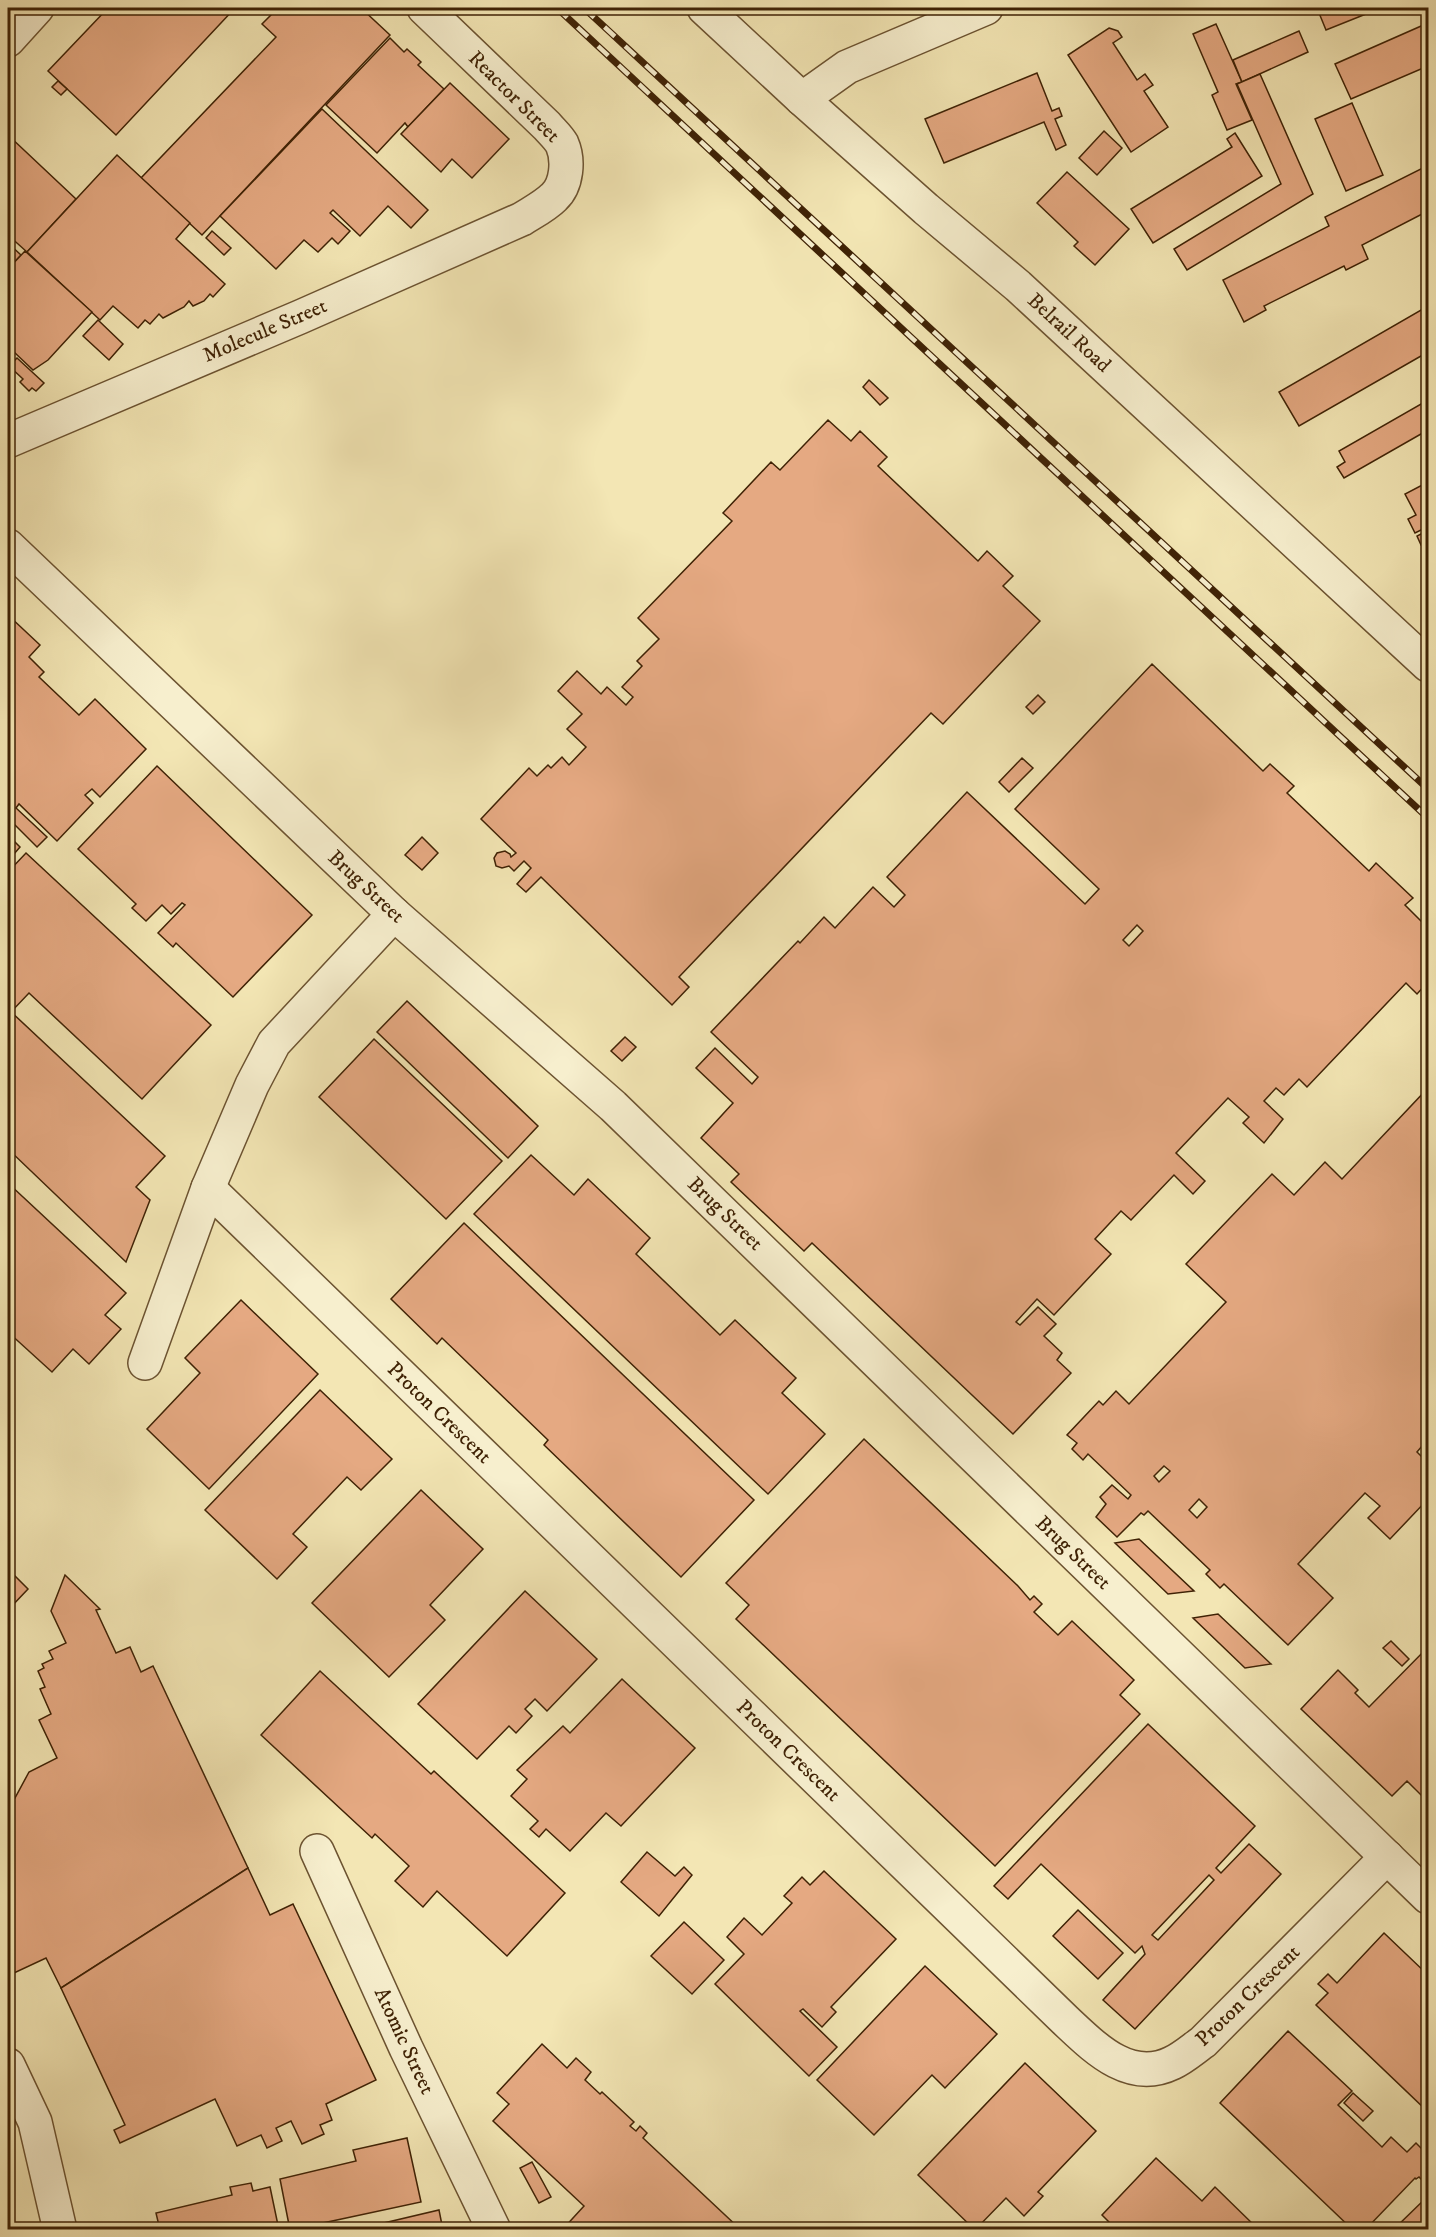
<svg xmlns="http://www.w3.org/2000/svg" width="1436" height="2237" font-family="'IM FELL DW Pica',serif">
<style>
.building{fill:#e5a982;stroke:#3f2205;stroke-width:1.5;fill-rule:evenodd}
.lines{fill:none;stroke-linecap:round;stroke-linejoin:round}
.minor-casing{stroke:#6c5331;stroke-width:36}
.minor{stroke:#f7efce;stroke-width:33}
.rail-casing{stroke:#3f2205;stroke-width:7}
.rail{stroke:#f7efce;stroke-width:4.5;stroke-dasharray:14;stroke-linecap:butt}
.labels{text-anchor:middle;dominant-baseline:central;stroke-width:4.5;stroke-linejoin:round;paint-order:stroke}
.street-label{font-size:21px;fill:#3f2205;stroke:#f7efce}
</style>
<rect width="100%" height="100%" fill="#f3e6b4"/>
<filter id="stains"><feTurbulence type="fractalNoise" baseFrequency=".00333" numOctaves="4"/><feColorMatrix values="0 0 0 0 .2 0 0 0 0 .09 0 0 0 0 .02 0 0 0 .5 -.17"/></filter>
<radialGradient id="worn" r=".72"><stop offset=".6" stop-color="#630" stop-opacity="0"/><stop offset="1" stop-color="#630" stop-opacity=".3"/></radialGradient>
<g class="building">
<polygon points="108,8 235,8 116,135 48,71"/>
<polygon points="278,8 361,8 390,35 202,235 141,178 276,37 262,24"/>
<polygon points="1317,8 1381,8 1326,30"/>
<polygon points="1428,23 1428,66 1351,99 1335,64"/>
<polygon points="1216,24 1242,82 1236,84 1252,120 1227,130 1212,95 1218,92 1193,34"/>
<polygon points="1109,28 1118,31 1122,37 1113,43 1137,80 1145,74 1153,85 1144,91 1168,127 1131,152 1068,55"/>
<polygon points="1299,31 1308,52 1242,82 1233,60"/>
<polygon points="390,38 404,52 407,49 421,62 418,65 444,89 408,127 405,123 377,153 326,105"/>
<polygon points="1037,73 1052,111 1059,108 1062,116 1055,119 1066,145 1056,150 1044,122 944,163 925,119"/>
<polygon points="1260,74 1313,194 1187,270 1174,249 1281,184 1237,84"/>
<polygon points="58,81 67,89 61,95 52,87"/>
<polygon points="450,83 509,139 472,178 452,159 441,172 401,134"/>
<polygon points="1352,103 1383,175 1346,191 1315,119"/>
<polygon points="322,109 428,210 411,228 388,206 360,236 333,210 330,213 350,231 338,244 332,238 318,252 304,240 276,269 220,216"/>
<polygon points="1104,131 1122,148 1097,175 1079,158"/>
<polygon points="1235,133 1262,176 1153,243 1131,209 1232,147 1227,139"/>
<polygon points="8,135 76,199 27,252 8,235"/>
<polygon points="1428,154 1428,211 1362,245 1368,259 1346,270 1344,266 1264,306 1266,310 1244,322 1223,280 1329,226 1325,217 1427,166 1422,157"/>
<polygon points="117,155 190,223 176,239 225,284 213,297 210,294 204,301 193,306 189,301 184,307 163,318 159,314 150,324 145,320 138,328 113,306 100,320 27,252"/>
<polygon points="1067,172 1129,229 1095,265 1074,246 1078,242 1037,203"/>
<polygon points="212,231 231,248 224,255 206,238"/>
<polygon points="8,243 21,255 8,269"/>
<polygon points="25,251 92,312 48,360 33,370 13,351 8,357 8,269"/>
<polygon points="1428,306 1428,352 1299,426 1279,392"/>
<polygon points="98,320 123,344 109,360 83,336"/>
<polygon points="17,358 44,383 36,391 32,388 29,391 20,382 23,379 9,366"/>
<polygon points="869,380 888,398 880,405 863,387"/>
<polygon points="1428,400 1428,430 1344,478 1337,467 1345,462 1339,451"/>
<polygon points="828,420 851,441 860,431 887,457 878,466 978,561 987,551 1013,576 1003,586 1040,621 943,724 931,713 679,977 689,987 672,1005 541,877 526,892 517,884 531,868 524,861 514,871 509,866 502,868 496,866 494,858 497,853 505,851 510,854 511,857 516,853 481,819 529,768 537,776 548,765 551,768 562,757 569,765 586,747 567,729 582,714 558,691 577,671 601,694 607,687 626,705 633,697 622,687 642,666 637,661 659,639 638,618 732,521 723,513 771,462 780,470"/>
<polygon points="1428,482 1428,541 1421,545 1417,536 1425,532 1423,529 1415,533 1408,519 1416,515 1405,494"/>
<polygon points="8,615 40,645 29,657 44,672 39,677 79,715 95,699 146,749 100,797 92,789 85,795 93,803 57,841 19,804 16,808 47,837 37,847 8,818"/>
<path d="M1152,664L1263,771L1270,764L1294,786L1287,793L1369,871L1376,863L1413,898L1405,905L1428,928V972L1427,974L1428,982L1417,994L1406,983L1307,1087L1299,1079L1284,1095L1276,1088L1264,1101L1283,1119L1264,1143L1243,1123L1249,1117L1228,1098L1176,1153L1205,1181L1193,1194L1174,1175L1131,1220L1121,1211L1095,1239L1111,1254L1054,1315L1037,1299L1016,1322L1020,1325L1038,1307L1056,1324L1044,1336L1062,1353L1057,1360L1071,1373L1013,1434L812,1243L804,1251L731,1182L739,1174L701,1138L733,1103L696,1068L715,1048L752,1084L758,1077L711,1032L798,941L800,943L824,917L835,928L873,887L894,907L905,895L887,877L967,792L1085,904L1099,889L1015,809ZM1137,925L1143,931L1129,946L1123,940Z"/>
<polygon points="1038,695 1045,702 1033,714 1026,707"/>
<polygon points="1022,758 1033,768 1009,792 999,782"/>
<polygon points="157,766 312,915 233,997 176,943 173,947 158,933 185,905 182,903 171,914 162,905 146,921 132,908 136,904 78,849"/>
<polygon points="8,835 20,847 8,861"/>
<polygon points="422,837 438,853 422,870 405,855"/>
<polygon points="26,853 211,1025 142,1099 29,993 11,1012 8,1009 8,872"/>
<polygon points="407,1001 538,1126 508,1158 377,1032"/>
<polygon points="8,1009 165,1156 136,1187 150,1200 126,1262 8,1149"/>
<polygon points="625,1037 636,1047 622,1061 611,1051"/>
<polygon points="374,1039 502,1161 446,1219 319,1097"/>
<path d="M1428,1088V1439L1417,1452L1424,1459L1428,1455V1499L1390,1539L1368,1518L1380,1506L1365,1493L1298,1564L1333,1598L1288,1645L1224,1584L1220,1588L1206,1574L1210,1570L1148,1511L1144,1515L1141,1513L1117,1537L1096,1517L1106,1504L1100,1497L1112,1485L1128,1499L1131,1495L1088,1454L1083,1460L1072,1449L1077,1443L1067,1435L1099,1401L1103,1405L1116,1391L1129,1404L1226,1302L1186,1264L1272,1174L1294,1195L1325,1162L1342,1179ZM1164,1466L1170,1471L1159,1482L1154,1476ZM1199,1499L1207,1507L1197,1518L1189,1510Z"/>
<polygon points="531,1155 574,1195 588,1179 650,1238 636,1254 720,1335 735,1320 796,1378 782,1393 825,1434 768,1494 474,1214"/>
<polygon points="8,1183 126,1293 105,1315 121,1329 89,1364 73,1349 52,1372 8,1332"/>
<polygon points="464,1223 754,1500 681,1577 544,1445 548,1440 442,1338 437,1344 391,1299"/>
<polygon points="241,1300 318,1374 209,1489 147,1429 200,1373 185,1358"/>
<polygon points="320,1390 392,1459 361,1490 347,1477 293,1534 307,1547 277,1579 205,1510"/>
<polygon points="864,1439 1018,1586 1030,1600 1034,1596 1042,1604 1034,1612 1058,1635 1072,1621 1134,1680 1120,1695 1140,1714 995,1866 736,1619 749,1605 726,1583"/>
<polygon points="421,1490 483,1549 430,1605 445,1620 389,1677 312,1603"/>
<polygon points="1139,1539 1194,1591 1168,1594 1115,1543"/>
<polygon points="8,1569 28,1589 8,1610"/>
<polygon points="65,1575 100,1609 96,1610 116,1653 130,1647 141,1672 153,1666 248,1868 61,1988 46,1958 14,1973 8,1959 8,1811 29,1772 57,1758 39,1720 51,1714 40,1689 45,1687 38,1671 44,1668 42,1664 53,1659 49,1651 66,1643 51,1611"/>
<polygon points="525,1591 597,1659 547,1711 535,1699 525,1709 532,1716 516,1733 509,1726 477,1759 418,1704"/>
<polygon points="1218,1614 1271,1664 1245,1668 1193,1618"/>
<polygon points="1391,1641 1409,1659 1402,1666 1383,1648"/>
<polygon points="1428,1647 1428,1789 1422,1796 1407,1781 1392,1796 1301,1709 1338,1670 1358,1690 1355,1693 1369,1707"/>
<polygon points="320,1671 431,1774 434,1771 565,1893 507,1956 437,1891 423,1907 395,1881 409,1866 375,1834 372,1838 261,1735"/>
<polygon points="622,1679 695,1748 621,1826 606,1813 570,1851 546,1829 539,1837 530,1829 538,1821 511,1796 527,1779 517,1770 563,1726 570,1733"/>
<path d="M1148,1724L1255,1826L1216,1868L1221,1873L1249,1844L1281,1874L1135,2029L1103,2000L1145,1954L1142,1946L1135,1953L1041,1864L1008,1899L994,1886ZM1209,1875L1214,1880L1158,1940L1152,1935Z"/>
<polygon points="647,1852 675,1876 684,1867 692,1875 659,1916 621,1882"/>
<polygon points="248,1868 270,1915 293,1904 376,2080 326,2104 332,2120 320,2125 324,2134 302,2144 291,2121 276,2128 282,2141 267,2148 261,2135 237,2146 215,2099 120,2143 114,2130 125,2125 61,1988"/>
<polygon points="824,1871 896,1939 831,2007 836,2012 822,2027 803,2009 800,2011 837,2047 809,2076 715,1984 744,1954 727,1937 744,1918 762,1935 792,1903 784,1896 802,1877 810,1885"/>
<polygon points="1078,1910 1123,1953 1098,1979 1053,1936"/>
<polygon points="684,1922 724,1960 692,1994 651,1956"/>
<polygon points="1384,1933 1428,1975 1428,2105 1425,2109 1316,2005 1328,1993 1318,1984 1328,1974 1337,1983"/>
<polygon points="925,1966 997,2034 945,2088 932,2075 874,2135 817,2080"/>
<polygon points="1288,2031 1352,2091 1338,2105 1382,2147 1391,2137 1407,2152 1416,2143 1428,2155 1428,2167 1426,2169 1428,2172 1428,2184 1427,2185 1419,2177 1416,2179 1415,2178 1365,2230 1353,2230 1220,2103"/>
<polygon points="542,2044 567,2068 576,2058 591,2072 585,2080 600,2094 602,2092 634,2122 630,2126 636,2131 640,2126 647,2133 643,2138 741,2230 562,2230 584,2206 493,2121 509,2104 497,2093"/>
<polygon points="1025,2063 1096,2131 1038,2192 1043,2196 1024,2216 1006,2198 975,2230 918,2175"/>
<polygon points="1353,2093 1373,2111 1363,2121 1344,2103"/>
<polygon points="407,2138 421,2202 290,2230 280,2179 356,2161 353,2150"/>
<polygon points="1156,2158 1202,2201 1215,2187 1259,2230 1117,2230 1102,2215"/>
<polygon points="532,2162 551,2197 539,2203 520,2168"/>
<polygon points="251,2183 253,2191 270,2187 279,2230 160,2230 156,2213 232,2195 230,2187"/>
<polygon points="1428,2196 1428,2230 1393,2230"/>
<polygon points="439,2210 443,2230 354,2230"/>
</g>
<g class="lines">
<defs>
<g id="minor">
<polyline points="704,8 802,99 926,209 1018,286 1428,665"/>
<polyline points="8,40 37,8"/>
<polyline points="802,99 847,67 986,8"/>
<path d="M8,441L300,317L522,219C533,212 545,206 554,197C567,185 569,160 562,144C558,137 552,132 547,126L424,8"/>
<polyline points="8,546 394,914 613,1106 1428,1897"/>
<path d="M208,1188L1065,2020C1094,2047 1129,2084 1172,2063C1183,2058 1193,2049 1203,2042L1387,1857"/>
<polyline points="145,1363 208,1188 252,1085 274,1043 394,914"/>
<polyline points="317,1851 406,2048 494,2230"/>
<polyline points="8,2065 35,2122 60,2230"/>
</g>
</defs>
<use href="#minor" class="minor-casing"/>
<use href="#minor" class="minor"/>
<defs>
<g id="rail">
<polyline points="557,8 1428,818"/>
<polyline points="584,8 1428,789"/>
</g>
</defs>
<use href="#rail" class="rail-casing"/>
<use href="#rail" class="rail"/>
</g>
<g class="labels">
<g class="street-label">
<text transform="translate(514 97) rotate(45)">Reactor Street</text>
<text transform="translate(265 331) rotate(-23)">Molecule Street</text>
<text transform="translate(1069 333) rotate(43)">Belrail Road</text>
<text transform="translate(366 887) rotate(43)">Brug Street</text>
<text transform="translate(725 1214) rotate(44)">Brug Street</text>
<text transform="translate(439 1413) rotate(44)">Proton Crescent</text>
<text transform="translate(1073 1553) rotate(44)">Brug Street</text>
<text transform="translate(788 1751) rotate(44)">Proton Crescent</text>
<text transform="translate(1248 1996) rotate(-44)">Proton Crescent</text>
<text transform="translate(404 2041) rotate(65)">Atomic Street</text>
</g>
</g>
<rect width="1436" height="2237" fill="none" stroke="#f3e6b4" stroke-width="30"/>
<rect x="9" y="9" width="1418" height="2219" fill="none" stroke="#3f2205" stroke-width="3"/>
<rect x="15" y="15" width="1406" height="2207" fill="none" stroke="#3f2205" stroke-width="1.5"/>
<rect width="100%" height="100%" filter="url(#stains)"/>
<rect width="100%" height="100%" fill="url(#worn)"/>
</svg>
